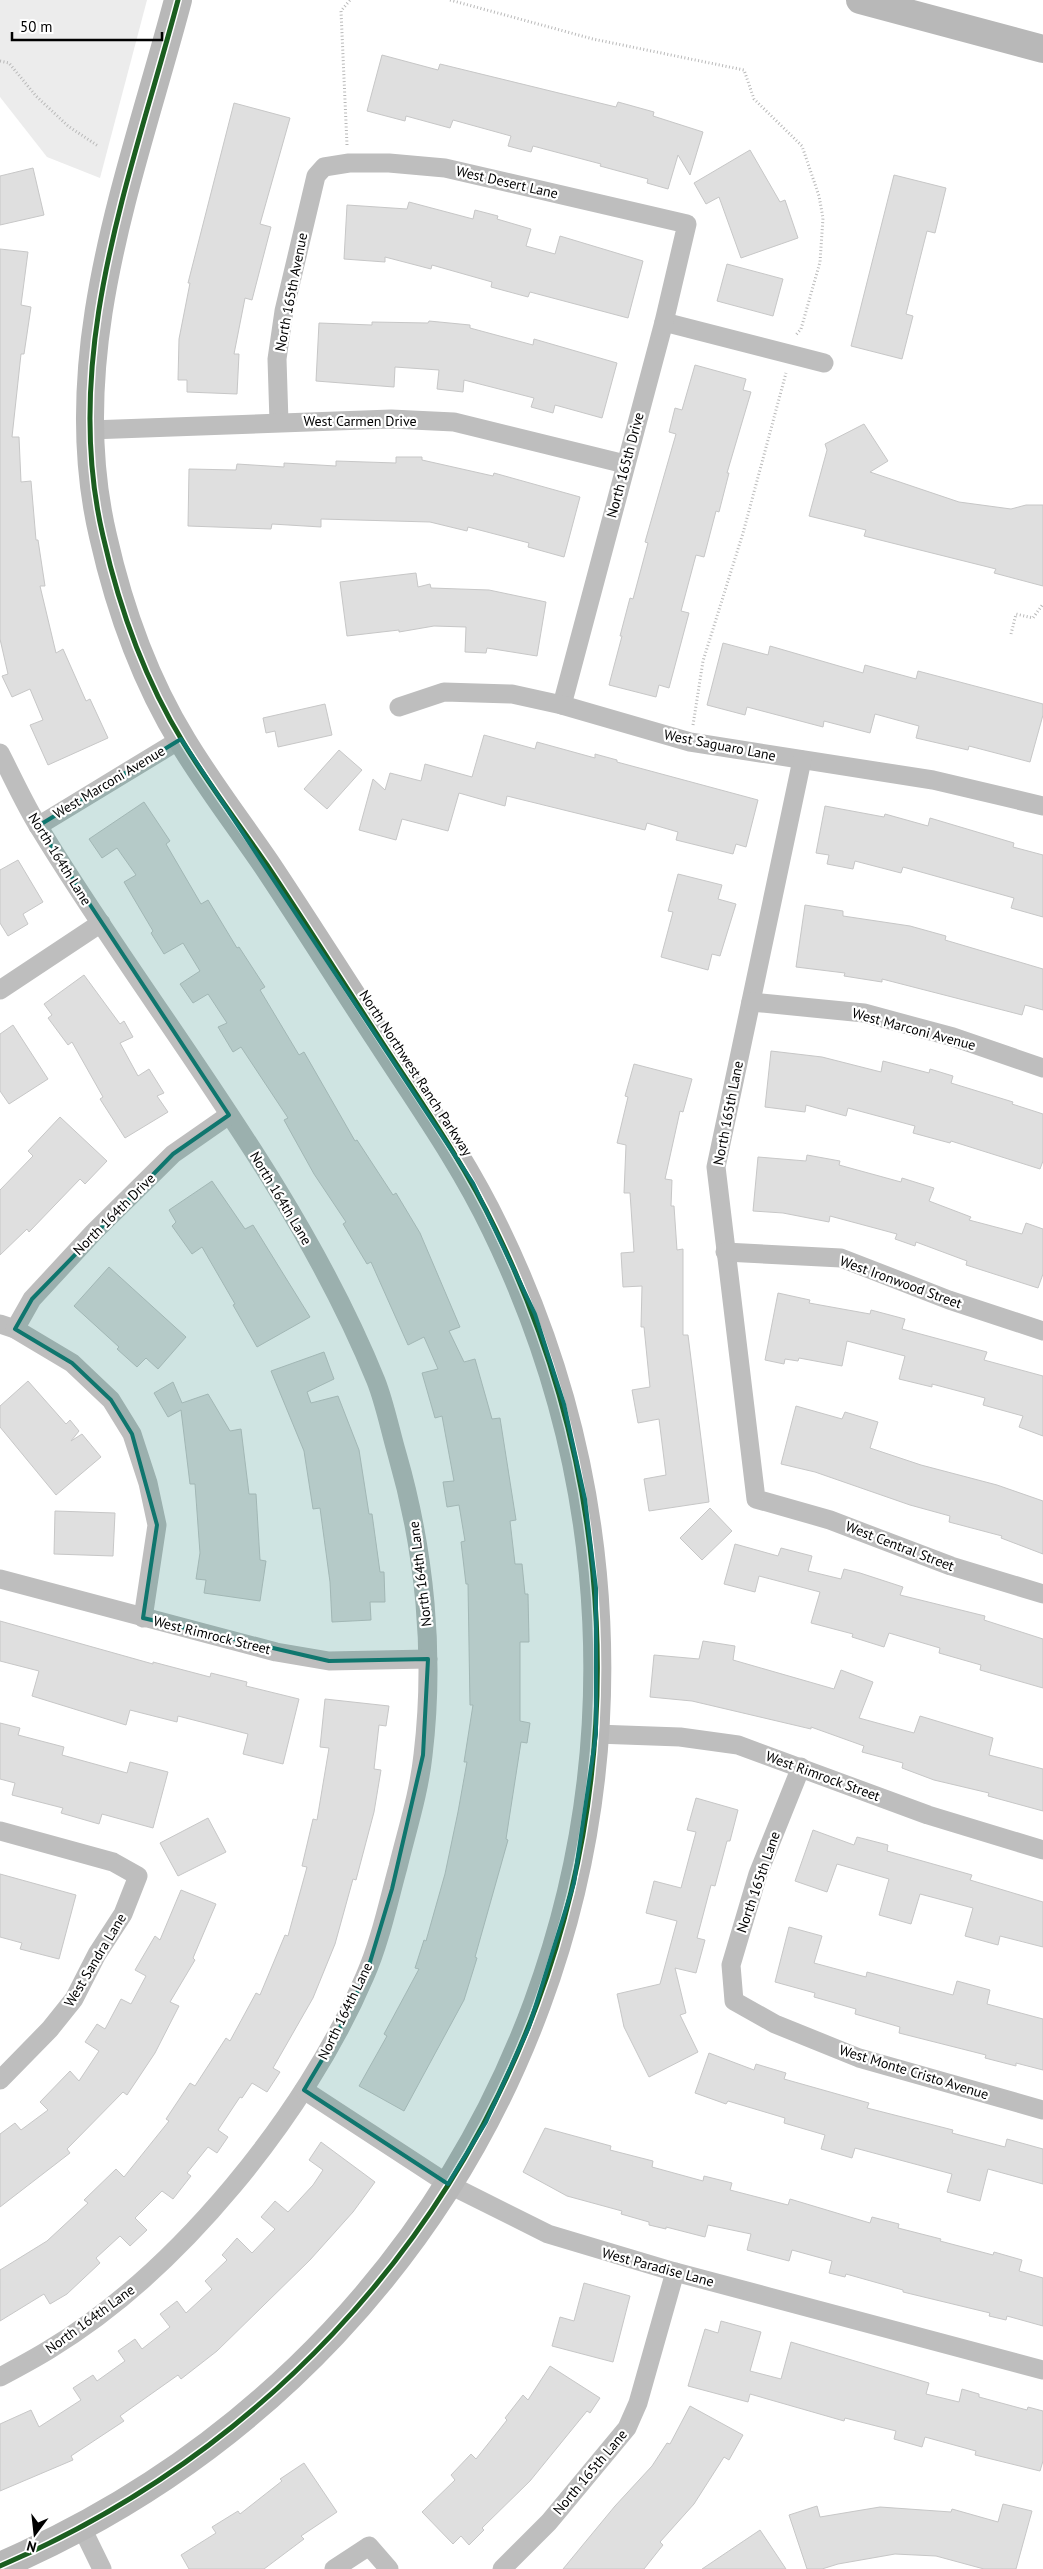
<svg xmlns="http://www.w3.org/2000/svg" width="1043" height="2569" font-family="'PT Sans',sans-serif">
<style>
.green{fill:#ececec}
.building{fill:#dfdfdf;stroke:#c7c7c7}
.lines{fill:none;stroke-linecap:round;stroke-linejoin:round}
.path{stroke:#b9b9b9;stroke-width:3;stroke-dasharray:1 2.5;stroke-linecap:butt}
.minor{stroke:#bebebe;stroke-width:19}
.secondary{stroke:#b8b8b8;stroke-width:28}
.cycleway-casing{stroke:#fff;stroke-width:8}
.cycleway{stroke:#1b5e20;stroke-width:5}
.marked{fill:#0f766e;fill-opacity:0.2;stroke:#0f766e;stroke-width:4;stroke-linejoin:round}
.labels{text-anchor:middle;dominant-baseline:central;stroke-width:4.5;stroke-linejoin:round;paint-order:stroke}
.street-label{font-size:14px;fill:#000;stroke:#fff}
</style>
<rect width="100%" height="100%" fill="#fff"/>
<polygon class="green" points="0,0 147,0 100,178 47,157 0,97"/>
<g class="building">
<polygon points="382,55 438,70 440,64 616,107 618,102 654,112 653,116 703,132 690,175 678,155 668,189 647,183 648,179 600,166 601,164 533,146 531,152 508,146 511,136 453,120 450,128 406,116 405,121 367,111"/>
<polygon points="234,103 290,118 260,224 271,227 252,300 245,298 234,354 239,354 237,394 187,392 187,380 178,380 179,339 190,283 188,283"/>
<polygon points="750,150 780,202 785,200 798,238 741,258 719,197 706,204 694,183"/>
<polygon points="33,168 44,215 0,225 0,176"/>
<polygon points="894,175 946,188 935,233 927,231 906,314 913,316 902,359 851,346"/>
<polygon points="409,202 473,219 475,210 498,216 497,219 531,229 526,246 555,254 560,236 643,261 628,318 530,292 528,297 491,287 492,282 432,265 431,269 385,257 385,262 344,259 347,205 407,209"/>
<polygon points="0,249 28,252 21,305 31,307 24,354 21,354 12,437 19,437 21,482 31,481 36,540 38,540 45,586 40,586 56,653 63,649 86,701 90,699 108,738 48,765 30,725 43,720 30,689 12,697 2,676 8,674 0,639"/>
<polygon points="727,264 783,279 773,316 717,301"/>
<polygon points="429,321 470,325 470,328 533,345 534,339 617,363 602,418 555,405 553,413 531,407 534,398 464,380 463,392 437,389 439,370 395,367 394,387 316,381 319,323 372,325 372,322 428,323"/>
<polygon points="695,365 746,379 743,390 751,392 727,473 729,473 719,512 716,511 704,557 696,555 681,611 689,613 669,688 659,685 656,697 609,685 622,636 620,636 630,598 633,599 648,543 645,542 676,434 669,432 675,408 682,410"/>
<polygon points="864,424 888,461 870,472 959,502 1011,509 1026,505 1043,505 1043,586 994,573 996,569 864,536 866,530 809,516 827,450 825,444"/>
<polygon points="396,457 422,457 422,460 493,476 494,473 580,497 564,557 528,547 529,543 468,527 467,531 430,522 321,519 321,527 272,524 271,529 188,526 189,469 236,470 237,464 284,467 284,463 336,466 336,461 396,463"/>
<polygon points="416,573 418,587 430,584 431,588 489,590 546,602 537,656 487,648 486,653 465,652 466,627 434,626 399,632 399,630 347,636 340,582"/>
<polygon points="723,643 768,655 770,646 863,673 865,665 916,679 918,671 1043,704 1043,715 1030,762 969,746 968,750 916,738 919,726 875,714 870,733 824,721 823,727 747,707 745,715 707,705"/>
<polygon points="325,704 332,735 278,747 275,731 266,733 263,718"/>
<polygon points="484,735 535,749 537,742 595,758 595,754 617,760 617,762 758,800 746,847 736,844 733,854 676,840 678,832 647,823 645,830 507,796 505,806 459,793 448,831 402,819 396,840 359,830 373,779 385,790 390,773 421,781 425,764 472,777"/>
<polygon points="339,750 362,770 327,809 304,789"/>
<polygon points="144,802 170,841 166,844 201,904 208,900 237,948 239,947 265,987 260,990 299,1055 304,1052 355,1141 357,1140 393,1195 396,1193 420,1233 460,1327 449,1331 464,1362 475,1359 492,1419 500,1418 516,1520 510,1521 515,1564 522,1564 525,1594 528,1594 529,1642 520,1642 520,1721 530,1723 527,1743 521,1742 506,1839 508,1840 475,1957 477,1958 464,2000 404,2111 359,2086 387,2036 384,2034 419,1969 415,1968 424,1940 426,1941 445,1874 458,1812 467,1762 464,1762 473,1705 470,1705 468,1584 466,1584 461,1542 465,1541 459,1505 447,1507 443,1482 454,1481 442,1416 435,1418 422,1373 438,1369 424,1337 408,1345 371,1262 367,1264 343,1224 346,1222 314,1174 284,1120 288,1118 241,1047 233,1052 218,1027 227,1023 208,994 193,1003 180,984 200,971 183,943 164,954 151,933 153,931 124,882 136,875 117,848 102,858 89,839"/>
<polygon points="825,806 884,817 885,814 928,826 930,818 1014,843 1013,847 1043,855 1043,917 1011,908 1014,898 903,867 901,873 855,861 853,869 827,864 829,855 816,853"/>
<polygon points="18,860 43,902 23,914 28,924 8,936 0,923 0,870"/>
<polygon points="678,874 722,885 718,899 736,904 720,956 712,954 708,970 661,957 673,912 668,911"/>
<polygon points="805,905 843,911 843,916 910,926 946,936 945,940 1043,969 1043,1010 1025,1005 1022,1015 882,979 882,982 844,976 845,973 796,967"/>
<polygon points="84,975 120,1024 124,1021 133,1037 120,1043 138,1076 149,1069 164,1093 157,1096 168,1112 125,1138 100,1099 103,1097 72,1042 68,1045 48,1018 52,1015 44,1004"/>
<polygon points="13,1025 48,1079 9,1104 0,1091 0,1034"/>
<polygon points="771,1051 822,1057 881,1072 883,1061 929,1073 930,1069 953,1076 951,1083 1013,1102 1012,1104 1043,1114 1043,1161 1040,1169 951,1141 950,1143 913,1133 915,1126 848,1108 846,1116 806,1105 805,1112 765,1107"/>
<polygon points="634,1064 692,1079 683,1112 680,1111 665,1179 672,1180 671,1206 674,1206 677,1250 683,1249 683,1335 688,1335 709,1502 649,1511 644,1479 666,1475 659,1419 638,1423 632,1390 650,1387 644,1327 641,1327 642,1286 623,1287 621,1253 634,1252 630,1193 624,1193 626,1145 617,1143 628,1097 625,1096"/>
<polygon points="60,1117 107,1161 85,1184 80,1179 29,1232 27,1229 0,1255 0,1190 33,1156 28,1151"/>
<polygon points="807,1155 840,1161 839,1165 901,1182 902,1178 934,1188 929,1201 971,1217 969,1220 1022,1234 1026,1223 1043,1229 1043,1274 1038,1288 966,1265 967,1261 916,1242 915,1246 895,1239 897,1234 830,1216 829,1222 783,1213 753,1211 758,1157 806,1161"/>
<polygon points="212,1181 245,1229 253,1225 310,1317 257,1347 233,1305 235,1304 202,1247 192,1254 172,1226 176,1222 169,1210"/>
<polygon points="109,1267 186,1337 158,1369 146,1358 137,1367 117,1349 119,1347 74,1306"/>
<polygon points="778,1293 810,1300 809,1303 870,1314 871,1310 905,1319 902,1329 987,1352 984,1360 1043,1376 1043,1436 1019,1427 1023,1416 983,1405 985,1398 932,1384 932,1387 899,1379 905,1356 847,1341 842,1366 799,1358 798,1361 785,1359 784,1364 765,1360"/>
<polygon points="324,1352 334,1379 307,1392 311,1403 338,1396 359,1450 369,1514 372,1514 380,1572 384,1572 385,1602 370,1602 371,1620 332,1622 330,1582 320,1508 313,1509 304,1451 271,1371"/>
<polygon points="28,1381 66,1424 70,1420 79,1431 71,1441 82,1434 101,1457 56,1495 0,1427 0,1406"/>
<polygon points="173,1382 182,1403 208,1394 230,1431 241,1429 249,1494 256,1494 260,1560 266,1561 260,1601 204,1593 206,1580 196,1579 200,1553 195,1484 190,1484 181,1410 168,1417 154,1393"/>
<polygon points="796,1406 842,1419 845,1412 878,1422 870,1448 921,1465 997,1485 1043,1501 1043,1554 1001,1538 1002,1536 949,1522 950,1516 910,1505 815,1472 781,1464"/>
<polygon points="710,1508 732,1531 702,1560 680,1538"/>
<polygon points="55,1511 115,1513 113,1556 54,1554"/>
<polygon points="735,1544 778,1556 781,1548 812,1556 808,1571 841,1579 844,1569 860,1573 903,1587 900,1595 985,1616 984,1620 1043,1639 1043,1688 980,1670 981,1665 939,1653 940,1648 889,1633 884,1647 852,1637 853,1634 811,1623 820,1592 759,1576 755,1592 724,1584"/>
<polygon points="0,1621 153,1664 153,1662 210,1677 211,1673 247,1682 246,1686 299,1699 283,1764 243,1754 248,1734 178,1716 177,1722 130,1710 126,1725 32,1696 39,1671 0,1661"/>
<polygon points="703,1641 735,1646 733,1660 834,1689 841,1670 873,1682 859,1718 914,1733 920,1716 993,1738 989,1755 1043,1769 1043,1811 988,1796 989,1793 934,1780 902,1768 903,1763 862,1752 864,1746 811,1727 811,1729 692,1701 650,1697 654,1655 699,1659"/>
<polygon points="325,1699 389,1706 386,1726 379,1725 374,1769 381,1770 374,1812 356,1880 353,1879 335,1944 313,1998 273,2068 280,2072 267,2092 252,2083 242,2098 240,2097 218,2130 228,2137 217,2153 208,2147 187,2173 191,2176 173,2199 162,2191 135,2218 147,2230 130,2246 120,2236 96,2258 100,2263 67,2294 50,2304 44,2294 0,2321 0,2270 47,2241 88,2203 84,2200 116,2169 124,2177 169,2121 166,2119 190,2083 195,2086 226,2038 230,2041 256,1993 260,1995 285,1935 288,1936 307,1867 302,1866 313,1819 317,1820 329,1748 320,1747"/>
<polygon points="0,1723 20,1728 18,1735 64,1747 62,1755 127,1773 130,1762 168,1772 153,1828 102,1814 99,1824 61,1813 63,1808 12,1795 15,1783 0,1779"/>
<polygon points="696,1798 738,1810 730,1841 727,1841 715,1886 711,1885 697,1938 705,1940 696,1973 675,1968 686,2013 680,2015 698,2052 649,2077 624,2027 617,1994 660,1984 677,1921 646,1913 654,1881 681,1888 696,1832 687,1830"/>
<polygon points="208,1818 226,1852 178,1876 160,1843"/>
<polygon points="813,1830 854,1845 857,1837 888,1845 887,1851 972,1875 970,1880 1043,1902 1043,1947 1000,1936 998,1945 965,1936 973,1908 920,1894 911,1924 879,1915 889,1879 837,1864 827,1892 795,1881"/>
<polygon points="0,1874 76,1895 59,1959 20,1949 22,1943 0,1937"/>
<polygon points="181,1890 216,1904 193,1958 195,1960 170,2002 179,2006 155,2053 127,2095 123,2092 67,2149 70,2153 0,2207 0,2134 15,2123 21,2130 48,2110 40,2102 70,2071 79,2081 99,2051 85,2042 97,2024 105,2029 121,1999 131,2004 146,1976 135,1970 155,1936 160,1940"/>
<polygon points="789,1927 822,1936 814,1963 866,1977 867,1972 953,1995 957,1981 990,1990 987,2004 1043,2019 1043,2070 1016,2063 1016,2066 985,2058 986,2055 899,2033 900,2027 855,2014 856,2009 814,1997 815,1993 775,1982"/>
<polygon points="709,2053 754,2070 756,2064 786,2073 784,2079 869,2103 867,2108 953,2130 952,2133 1005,2147 1007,2139 1043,2149 1043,2184 988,2169 980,2201 947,2192 952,2174 855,2148 852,2158 821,2149 825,2135 784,2123 785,2118 728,2101 726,2104 695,2093"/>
<polygon points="545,2128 611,2146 610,2150 653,2161 652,2167 703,2181 704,2176 732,2183 730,2190 788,2205 790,2199 870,2223 872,2217 899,2224 898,2228 941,2239 940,2241 993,2255 994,2252 1022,2260 1019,2271 1043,2278 1043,2326 1007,2316 1006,2320 989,2316 990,2313 903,2292 903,2290 846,2274 845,2277 829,2273 832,2261 792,2250 789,2261 747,2250 751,2234 708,2225 705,2237 666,2227 666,2229 649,2225 649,2222 621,2214 622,2211 567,2196 523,2172"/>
<polygon points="321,2142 375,2182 353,2212 310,2260 217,2351 181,2379 178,2375 120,2416 124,2421 71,2456 73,2460 0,2491 0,2424 31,2410 39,2427 81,2400 73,2388 93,2375 97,2381 125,2361 118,2351 135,2339 142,2349 170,2327 160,2314 177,2301 186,2313 212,2289 205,2281 227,2260 222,2255 237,2238 252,2253 275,2229 261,2217 275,2201 288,2212 313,2185 323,2170 309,2160"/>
<polygon points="584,2283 630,2296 613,2362 552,2346 560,2317 574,2321"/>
<polygon points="721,2321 761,2332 750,2371 781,2379 791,2342 929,2383 926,2394 959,2402 962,2389 979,2394 979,2397 1027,2410 1028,2407 1043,2411 1043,2461 1040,2471 975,2455 976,2451 925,2437 922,2447 894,2439 896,2431 845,2418 844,2421 750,2394 748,2402 688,2386 705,2329 718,2333"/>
<polygon points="550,2366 600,2398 590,2413 587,2411 530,2481 482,2528 484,2530 469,2545 461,2536 453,2544 422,2512 455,2480 451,2475 471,2454 476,2459 507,2420 505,2418 523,2395 528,2400"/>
<polygon points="690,2406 743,2435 729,2460 724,2457 694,2504 660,2542 663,2545 644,2569 563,2569 615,2506 652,2466 667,2443 670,2444"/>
<polygon points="304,2463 337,2512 301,2536 304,2539 264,2569 189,2569 181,2555 216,2533 212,2527 238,2511 240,2514 282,2481 280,2479"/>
<polygon points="1003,2504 1032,2511 1016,2569 984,2569 936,2556 895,2554 838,2564 822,2569 807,2569 789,2515 817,2506 820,2517 880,2507 951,2512 952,2509 998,2522"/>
<polygon points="760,2530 786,2569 702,2569"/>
</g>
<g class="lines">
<g class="path">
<polyline points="450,0 593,39 744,70 754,99 802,146 819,196 823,218 820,262 801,329 795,336"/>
<polyline points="0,61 9,63 36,96 68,126 98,146"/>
<polyline points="347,145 341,11 350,0"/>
<polyline points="1011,634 1016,614 1033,618 1043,604"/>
<polyline points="693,725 703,661 743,533 786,373"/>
</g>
<g class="minor">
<polyline points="664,322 824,363"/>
<polyline points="279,422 277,359 284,311 316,176 324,167 349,163 389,163 445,168 687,224 664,322 562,705"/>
<polyline points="90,430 391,419 454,422 625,464"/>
<polyline points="399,707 444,692 512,694 562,705 690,742 933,780 1043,806"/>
<path d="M0,753C13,778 25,805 40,829C150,1010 296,1183 376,1381C385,1404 390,1430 397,1454C425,1551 435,1655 423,1755C419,1793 407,1830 398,1867C388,1903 380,1942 365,1976C306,2114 179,2271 50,2349C34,2359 17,2368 0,2377"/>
<polyline points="802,760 716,1167 756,1499 830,1520 951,1566 1043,1594"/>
<polyline points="38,826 181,739"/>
<polyline points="0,990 101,923"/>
<polyline points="751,1002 864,1013 953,1037 1043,1068"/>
<polyline points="725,1252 841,1258 949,1300 1043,1331"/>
<polyline points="0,1324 15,1329 72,1363 111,1400 132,1434 148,1483 157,1525 143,1618"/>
<polyline points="15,1329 32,1299 94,1232 173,1154 229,1115"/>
<polyline points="0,1579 276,1652 329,1661 428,1659"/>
<polyline points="596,1734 680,1737 738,1745 928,1815 1043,1850"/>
<polyline points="801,1767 758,1874 731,1965 734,2001 775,2024 859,2058 1043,2110"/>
<polyline points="0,1831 113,1862 138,1876 123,1914 97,1954 74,1999 50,2029 0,2080"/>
<polyline points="304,2090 448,2184 548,2234 675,2272 1043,2370"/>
<polyline points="82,2528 102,2569"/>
<polyline points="334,2569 369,2546 389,2569"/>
<polyline points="502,2569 549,2522 627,2428 638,2403 675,2272"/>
</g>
<g class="secondary">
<polyline points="860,0 1043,49"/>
<path d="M0,2566C523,2340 744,1740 495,1228C463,1161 420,1101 380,1039C342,981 305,922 267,865C239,824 209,785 183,742C145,680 119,607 103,536C60,354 132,174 178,0"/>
</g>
<defs>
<path id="cycleway" d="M0,2566C523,2340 744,1740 495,1228C463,1161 420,1101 380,1039C342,981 305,922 267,865C239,824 209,785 183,742C145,680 119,607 103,536C60,354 132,174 178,0"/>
</defs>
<use href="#cycleway" class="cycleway-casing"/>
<use href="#cycleway" class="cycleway"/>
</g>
<path class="marked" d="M181,739L473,1183L535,1314L564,1404L585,1499L596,1588V1734L574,1883L529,2027L486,2122L448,2184L304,2090L335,2038L367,1972L392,1889L423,1755L428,1659L329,1661L143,1618L157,1525L132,1434L111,1400L72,1363L15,1329L32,1299L173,1154L229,1115L38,826Z"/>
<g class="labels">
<g class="street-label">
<text transform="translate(507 182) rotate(13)">West Desert Lane</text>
<text transform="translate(291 292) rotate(-79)">North 165th Avenue</text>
<text x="360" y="421">West Carmen Drive</text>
<text transform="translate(625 465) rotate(-75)">North 165th Drive</text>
<text transform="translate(720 745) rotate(11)">West Saguaro Lane</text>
<text transform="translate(109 782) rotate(-31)">West Marconi Avenue</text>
<text transform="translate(60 859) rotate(58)">North 164th Lane</text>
<text transform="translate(914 1029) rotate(15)">West Marconi Avenue</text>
<text transform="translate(416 1073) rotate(57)">North Northwest Ranch Parkway</text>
<text transform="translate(728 1113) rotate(-79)">North 165th Lane</text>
<text transform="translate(281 1198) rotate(59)">North 164th Lane</text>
<text transform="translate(114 1214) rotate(-45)">North 164th Drive</text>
<text transform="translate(901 1282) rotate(20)">West Ironwood Street</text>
<text transform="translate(900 1546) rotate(21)">West Central Street</text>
<text transform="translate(420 1574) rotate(-97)">North 164th Lane</text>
<text transform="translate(212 1635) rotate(14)">West Rimrock Street</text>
<text transform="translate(823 1776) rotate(20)">West Rimrock Street</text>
<text transform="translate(758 1882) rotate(-71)">North 165th Lane</text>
<text transform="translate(95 1960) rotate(-59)">West Sandra Lane</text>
<text transform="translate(345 2011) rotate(-64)">North 164th Lane</text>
<text transform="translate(914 2072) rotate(17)">West Monte Cristo Avenue</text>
<text transform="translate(658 2267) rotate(15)">West Paradise Lane</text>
<text transform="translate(90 2319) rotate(-36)">North 164th Lane</text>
<text transform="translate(590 2472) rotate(-50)">North 165th Lane</text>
</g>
</g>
<g transform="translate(35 2534) rotate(195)" stroke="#ffffff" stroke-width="4" paint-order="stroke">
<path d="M0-4L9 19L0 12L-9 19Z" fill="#000000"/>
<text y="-8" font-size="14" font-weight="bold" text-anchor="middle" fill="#000000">N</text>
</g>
<path d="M12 32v8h150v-8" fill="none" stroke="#000000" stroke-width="2.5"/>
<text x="20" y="32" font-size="15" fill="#000000" stroke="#ffffff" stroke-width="4" paint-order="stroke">50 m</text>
</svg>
